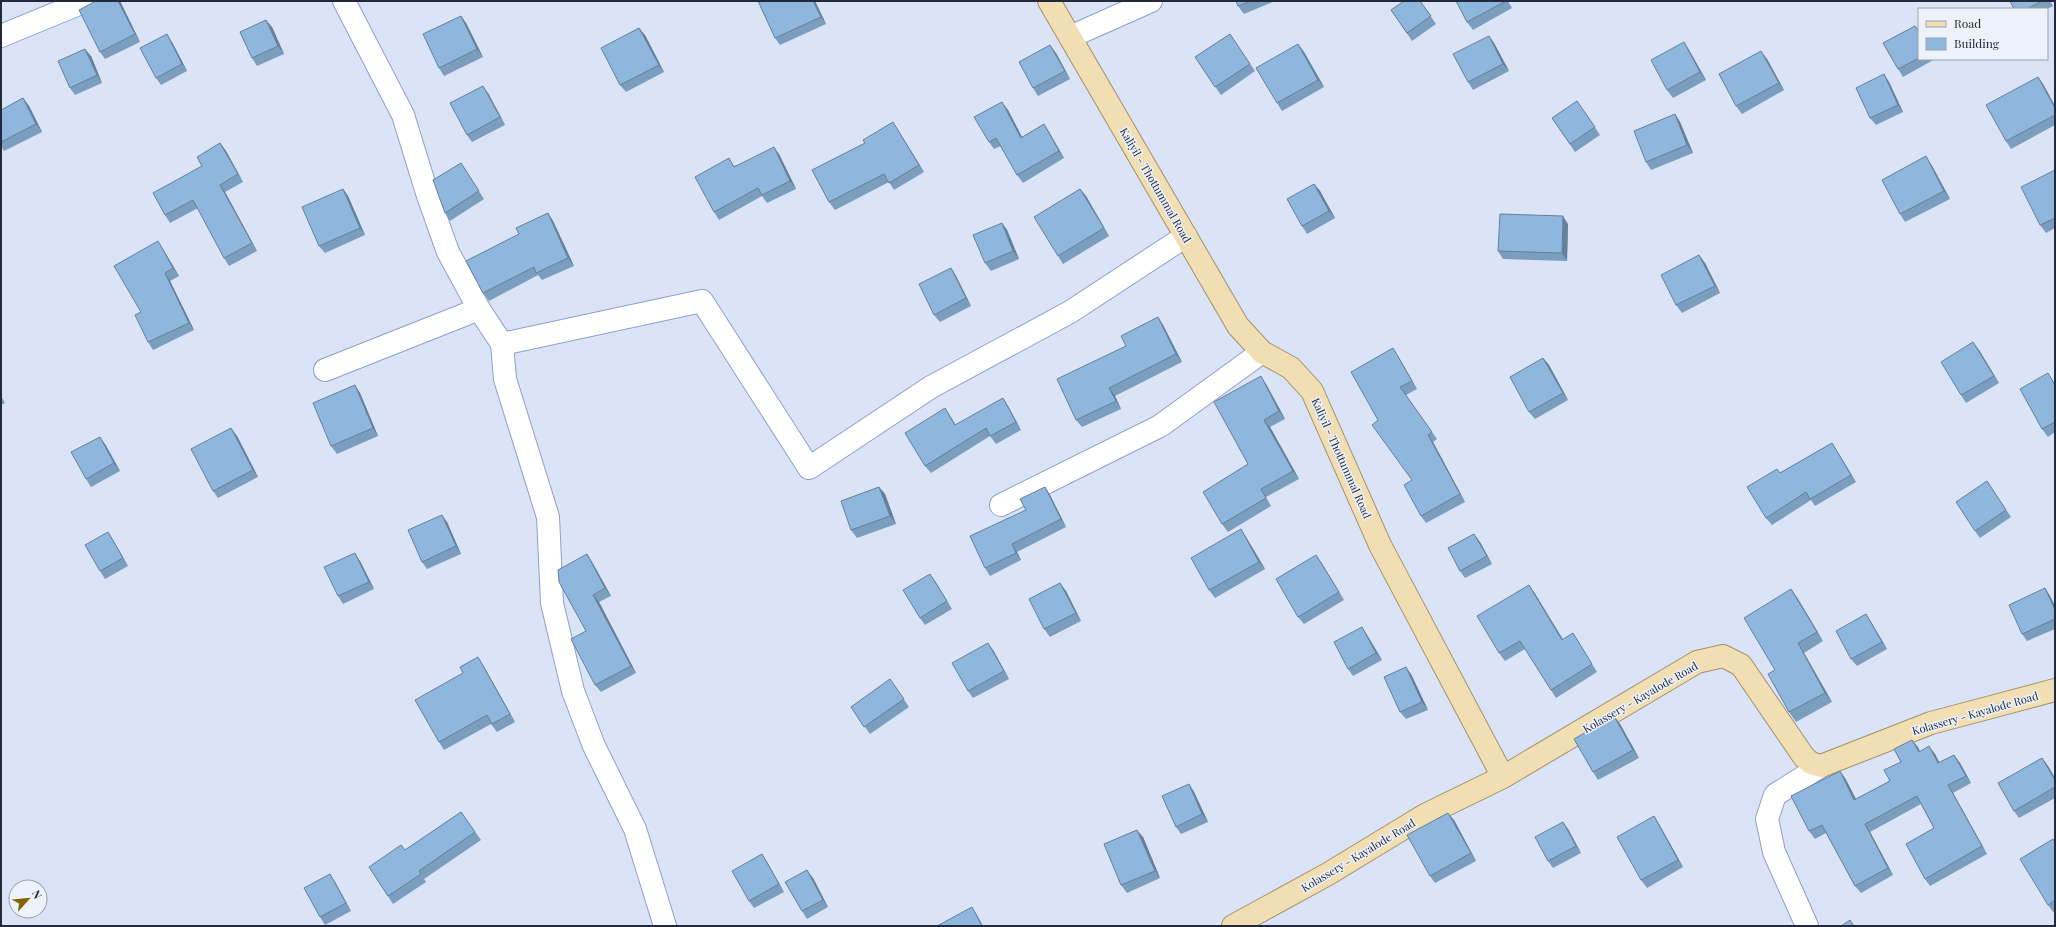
<svg xmlns="http://www.w3.org/2000/svg" width="2056" height="927" font-family="'Playfair Display',serif">
<style>
.lines{fill:none;stroke-linecap:round;stroke-linejoin:round}
.minor-casing{stroke:#8d9fcc;stroke-width:24}
.major-casing{stroke:#a29168;stroke-width:24}
.minor{stroke:#fff;stroke-width:22}
.major{stroke:#f1dfb3;stroke-width:22}
.wall{fill:#7b9dbe}
.shaded-wall{fill:#64809b}
.building{fill:#8fb7dd;stroke:#64809b}
.labels{text-anchor:middle;dominant-baseline:central;stroke-width:3;stroke-linejoin:round;paint-order:stroke}
.street-label{font-size:11px;fill:#22293b;stroke:#ecf1fa}
</style>
<rect width="100%" height="100%" fill="#dbe3f7"/>
<g class="lines">
<defs>
<g id="minor">
<polyline points="344,1 403,115 428,196 448,252 479,309"/>
<polyline points="1,36 86,1"/>
<polyline points="1070,37 1151,1"/>
<polyline points="502,344 505,379 548,517 552,603 573,691 594,746 635,829 665,926"/>
<polyline points="325,370 479,309 502,344 702,301 809,468 931,387 1070,312 1186,236"/>
<polyline points="1001,505 1160,426 1262,352"/>
<polyline points="1807,926 1774,852 1767,819 1775,795 1821,766"/>
</g>
<g id="major">
<polyline points="1049,1 1238,326 1262,352 1291,368 1312,391 1380,545 1503,777"/>
<polyline points="1233,926 1328,874 1425,815 1503,777 1697,662 1723,656 1741,665 1804,757 1811,763 1821,766 1931,723 2055,690"/>
</g>
</defs>
<use href="#minor" class="minor-casing"/>
<use href="#major" class="major-casing"/>
<use href="#minor" class="minor"/>
<use href="#major" class="major"/>
</g>
<g class="wall">
<polygon points="96,1 120,1 140,42 105,59 100,52"/>
<polygon points="815,1 826,24 780,45 775,38"/>
<polygon points="1236,1 1275,1 1244,14 1238,6"/>
<polygon points="1420,1 1436,24 1412,41 1391,10"/>
<polygon points="1456,1 1508,1 1512,8 1473,30 1467,22"/>
<polygon points="2010,1 2050,1 2053,6 2047,9 2014,9"/>
<polygon points="461,16 466,23 483,57 444,76 439,68"/>
<polygon points="1915,26 1919,31 1919,59 1935,59 1903,77 1898,69"/>
<polygon points="272,27 284,54 257,66 252,58"/>
<polygon points="1230,34 1255,71 1221,95 1195,57"/>
<polygon points="645,35 664,72 626,92 620,85"/>
<polygon points="1489,36 1494,43 1509,71 1473,90 1468,82"/>
<polygon points="172,42 187,71 161,85 156,78"/>
<polygon points="1684,42 1689,50 1706,80 1673,98 1667,90"/>
<polygon points="1298,44 1304,52 1324,87 1282,111 1277,103"/>
<polygon points="1056,53 1070,79 1038,96 1033,88"/>
<polygon points="91,56 102,83 75,95 70,88"/>
<polygon points="1767,59 1784,90 1742,114 1736,106"/>
<polygon points="1884,74 1889,82 1903,112 1876,125 1870,118"/>
<polygon points="2038,77 2043,84 2055,106 2055,125 2011,149 2006,141"/>
<polygon points="488,93 505,125 472,142 467,135"/>
<polygon points="23,98 29,106 42,132 4,151 1,146 1,110"/>
<polygon points="1577,101 1600,135 1575,152 1552,118"/>
<polygon points="1008,110 1022,137 1044,124 1049,132 1064,158 1023,183 1017,175 1001,146 994,149 989,142"/>
<polygon points="1675,114 1680,122 1693,153 1651,170 1646,162"/>
<polygon points="893,122 898,130 924,172 894,190 889,182 835,210 829,202 865,143"/>
<polygon points="220,143 226,151 243,182 225,192 257,251 229,266 224,258 198,208 170,223 165,215"/>
<polygon points="779,154 796,189 767,203 762,196 719,220 714,212 734,166"/>
<polygon points="461,163 484,199 450,221 445,213"/>
<polygon points="1931,164 1950,199 1905,222 1900,214"/>
<polygon points="2055,170 2055,228 2046,233 2040,225"/>
<polygon points="1314,184 1320,191 1335,218 1307,234 1302,226"/>
<polygon points="343,189 348,196 365,235 325,253 319,246"/>
<polygon points="1080,189 1086,196 1109,236 1063,264 1058,256"/>
<polygon points="548,213 553,221 574,266 542,280 538,275 489,301 483,293 519,234"/>
<polygon points="1002,223 1007,230 1019,259 991,271 985,263"/>
<polygon points="1568,224 1567,261 1503,259 1498,251"/>
<polygon points="163,249 179,276 170,281 194,330 153,350 148,342 141,312"/>
<polygon points="1699,255 1705,263 1720,293 1682,313 1676,305"/>
<polygon points="951,268 956,276 971,306 940,322 934,315"/>
<polygon points="1158,317 1163,325 1182,362 1115,396 1121,409 1082,427 1076,420 1126,346"/>
<polygon points="1979,350 1999,383 1966,403 1961,395"/>
<polygon points="1398,356 1417,389 1406,395 1437,439 1433,442 1465,502 1426,523 1421,516 1412,480 1378,420"/>
<polygon points="1543,358 1549,365 1568,400 1535,419 1529,412"/>
<polygon points="2048,373 2055,384 2055,432 2048,437 2042,429"/>
<polygon points="1266,384 1285,419 1270,427 1299,479 1266,497 1271,506 1228,532 1222,524 1248,464"/>
<polygon points="360,393 378,436 337,454 331,446"/>
<polygon points="1,396 5,403 1,405"/>
<polygon points="1008,406 1021,430 996,444 990,436 931,473 925,466 945,408 956,425"/>
<polygon points="237,436 258,477 218,498 213,491"/>
<polygon points="1832,443 1837,451 1856,482 1815,506 1811,500 1772,525 1766,518 1780,473"/>
<polygon points="105,444 120,471 91,487 86,479"/>
<polygon points="1987,481 2011,517 1980,538 1975,531"/>
<polygon points="879,487 885,494 896,524 857,538 851,530"/>
<polygon points="1045,487 1050,495 1066,527 1017,552 1021,560 990,576 985,568 1026,510"/>
<polygon points="447,522 461,554 427,569 422,562"/>
<polygon points="108,532 113,540 128,566 105,579 100,571"/>
<polygon points="1246,537 1265,569 1215,598 1209,590"/>
<polygon points="1480,542 1492,564 1465,578 1460,571"/>
<polygon points="360,561 374,589 343,604 338,596"/>
<polygon points="592,562 611,596 599,602 636,673 601,692 595,685 586,631"/>
<polygon points="1321,562 1344,600 1304,624 1298,617"/>
<polygon points="935,581 952,609 925,625 920,618"/>
<polygon points="2045,588 2050,596 2055,606 2055,629 2027,641 2022,634"/>
<polygon points="1791,589 1798,599 1823,641 1804,653 1832,702 1796,722 1789,712 1775,670"/>
<polygon points="1066,591 1081,621 1050,637 1044,629"/>
<polygon points="1534,592 1563,639 1573,633 1597,672 1556,698 1525,649 1505,661 1499,653"/>
<polygon points="1866,614 1871,622 1887,649 1857,666 1851,659"/>
<polygon points="1362,627 1367,635 1382,660 1353,676 1348,669"/>
<polygon points="993,650 1009,679 973,698 968,691"/>
<polygon points="483,665 515,722 497,732 491,724 444,750 439,742"/>
<polygon points="1411,674 1428,710 1406,719 1400,712"/>
<polygon points="890,679 909,707 870,734 851,707"/>
<polygon points="1614,716 1620,724 1639,758 1598,780 1593,772"/>
<polygon points="1912,740 1920,752 1935,754 1939,763 1954,755 1960,763 1971,783 1953,793 1987,854 1930,886 1925,879 1934,828 1921,804 1870,832 1893,875 1861,893 1855,886 1826,833 1815,839 1809,831 1845,778 1856,799 1890,781"/>
<polygon points="2042,758 2048,766 2055,778 2055,798 2019,818 2014,811"/>
<polygon points="1189,784 1194,792 1208,822 1181,834 1176,827"/>
<polygon points="461,812 481,840 424,879 426,882 393,904 369,867 405,850"/>
<polygon points="1654,816 1659,824 1683,867 1647,888 1641,880"/>
<polygon points="1454,820 1476,861 1435,883 1430,876"/>
<polygon points="1568,829 1581,853 1553,868 1548,861"/>
<polygon points="1143,837 1160,878 1127,893 1121,885"/>
<polygon points="2055,842 2055,911 2053,912 2048,905"/>
<polygon points="762,854 767,862 784,892 754,908 749,901"/>
<polygon points="813,878 828,907 807,919 802,911"/>
<polygon points="335,882 351,911 325,925 320,917"/>
</g>
<g class="shaded-wall">
<polygon points="118,1 120,1 140,42 135,34"/>
<polygon points="813,1 815,1 826,24 821,17"/>
<polygon points="461,16 466,23 483,57 477,49"/>
<polygon points="266,20 272,27 284,54 278,46"/>
<polygon points="639,28 645,35 664,72 659,65"/>
<polygon points="167,34 172,42 187,71 182,64"/>
<polygon points="1489,36 1494,43 1509,71 1503,64"/>
<polygon points="1684,42 1689,50 1706,80 1700,72"/>
<polygon points="1298,44 1304,52 1324,87 1318,80"/>
<polygon points="1050,45 1056,53 1070,79 1065,71"/>
<polygon points="85,49 91,56 102,83 97,75"/>
<polygon points="1761,51 1767,59 1784,90 1779,83"/>
<polygon points="1884,74 1889,82 1903,112 1898,105"/>
<polygon points="2038,77 2043,84 2055,106 2055,108"/>
<polygon points="483,86 488,93 505,125 500,117"/>
<polygon points="23,98 29,106 42,132 36,124"/>
<polygon points="1002,102 1008,110 1026,145 1021,138"/>
<polygon points="1675,114 1680,122 1693,153 1687,145"/>
<polygon points="893,122 898,130 924,172 919,165"/>
<polygon points="1044,124 1049,132 1064,158 1059,151"/>
<polygon points="220,143 226,151 243,182 238,174"/>
<polygon points="774,147 779,154 796,189 790,181"/>
<polygon points="1926,156 1931,164 1950,199 1944,191"/>
<polygon points="1314,184 1320,191 1335,218 1329,211"/>
<polygon points="220,185 225,192 257,251 252,243"/>
<polygon points="343,189 348,196 365,235 360,228"/>
<polygon points="1080,189 1086,196 1109,236 1104,228"/>
<polygon points="548,213 553,221 574,266 568,258"/>
<polygon points="1563,216 1568,224 1567,261 1562,253"/>
<polygon points="1002,223 1007,230 1019,259 1013,251"/>
<polygon points="158,241 163,249 179,276 173,268"/>
<polygon points="1699,255 1705,263 1720,293 1715,286"/>
<polygon points="951,268 956,276 971,306 966,298"/>
<polygon points="165,273 170,281 194,330 189,323"/>
<polygon points="1158,317 1163,325 1182,362 1176,354"/>
<polygon points="1973,342 1979,350 1999,383 1994,376"/>
<polygon points="1393,348 1398,356 1417,389 1412,381"/>
<polygon points="1543,358 1549,365 1568,400 1563,393"/>
<polygon points="1261,376 1266,384 1285,419 1279,411"/>
<polygon points="355,385 360,393 378,436 373,428"/>
<polygon points="1109,388 1115,396 1121,409 1116,401"/>
<polygon points="1003,398 1008,406 1021,430 1016,422"/>
<polygon points="1264,420 1270,427 1299,479 1293,471"/>
<polygon points="231,428 237,436 258,477 253,470"/>
<polygon points="1428,435 1433,442 1465,502 1460,494"/>
<polygon points="100,437 105,444 120,471 114,463"/>
<polygon points="1832,443 1837,451 1856,482 1851,475"/>
<polygon points="879,487 885,494 896,524 890,516"/>
<polygon points="1045,487 1050,495 1066,527 1061,519"/>
<polygon points="442,515 447,522 461,554 456,546"/>
<polygon points="1241,529 1246,537 1265,569 1259,562"/>
<polygon points="108,532 113,540 128,566 123,558"/>
<polygon points="1474,534 1480,542 1492,564 1487,556"/>
<polygon points="1012,544 1017,552 1021,560 1016,553"/>
<polygon points="355,553 360,561 374,589 369,582"/>
<polygon points="587,554 592,562 611,596 605,588"/>
<polygon points="1316,555 1321,562 1344,600 1339,592"/>
<polygon points="930,574 935,581 952,609 947,601"/>
<polygon points="1060,583 1066,591 1081,621 1076,613"/>
<polygon points="1529,585 1534,592 1567,647 1562,640"/>
<polygon points="2045,588 2050,596 2055,606 2055,610"/>
<polygon points="1791,589 1798,599 1823,641 1817,632"/>
<polygon points="593,595 599,602 636,673 631,666"/>
<polygon points="1866,614 1871,622 1887,649 1882,642"/>
<polygon points="1362,627 1367,635 1382,660 1376,653"/>
<polygon points="988,643 993,650 1009,679 1004,671"/>
<polygon points="1798,643 1804,653 1832,702 1825,693"/>
<polygon points="478,657 483,665 515,722 510,714"/>
<polygon points="1406,667 1411,674 1428,710 1422,702"/>
<polygon points="1614,716 1620,724 1639,758 1633,750"/>
<polygon points="1912,740 1918,747 1924,760 1919,752"/>
<polygon points="1929,746 1935,754 1944,771 1938,763"/>
<polygon points="1954,755 1960,763 1971,783 1966,776"/>
<polygon points="2042,758 2048,766 2055,778 2055,780"/>
<polygon points="1840,771 1845,778 1860,807 1854,800"/>
<polygon points="1189,784 1194,792 1208,822 1202,814"/>
<polygon points="1948,785 1953,793 1987,854 1982,846"/>
<polygon points="1448,813 1454,820 1476,861 1471,853"/>
<polygon points="1654,816 1659,824 1683,867 1678,860"/>
<polygon points="1563,822 1568,829 1581,853 1576,846"/>
<polygon points="1865,824 1870,832 1893,875 1888,868"/>
<polygon points="1137,830 1143,837 1160,878 1155,871"/>
<polygon points="762,854 767,862 784,892 779,884"/>
<polygon points="807,870 813,878 828,907 823,900"/>
<polygon points="330,874 335,882 351,911 346,903"/>
<polygon points="972,907 977,915 983,926 982,926"/>
</g>
<g class="building">
<polygon points="96,1 118,1 135,34 100,52 79,10"/>
<polygon points="758,1 813,1 821,17 775,38"/>
<polygon points="1236,1 1251,1 1238,6"/>
<polygon points="1404,1 1420,1 1431,16 1407,33 1391,10"/>
<polygon points="1456,1 1506,1 1467,22"/>
<polygon points="2010,1 2042,1 2027,9 2014,9"/>
<polygon points="461,16 477,49 439,68 423,34"/>
<polygon points="266,20 278,46 252,58 240,32"/>
<polygon points="1915,26 1919,32 1919,58 1898,69 1883,43"/>
<polygon points="639,28 659,65 620,85 601,48"/>
<polygon points="167,34 182,64 156,78 140,48"/>
<polygon points="1230,34 1250,64 1215,87 1195,57"/>
<polygon points="1489,36 1503,64 1468,82 1453,54"/>
<polygon points="1684,42 1700,72 1667,90 1651,60"/>
<polygon points="1298,44 1318,80 1277,103 1256,68"/>
<polygon points="1050,45 1065,71 1033,88 1019,62"/>
<polygon points="85,49 97,75 70,88 58,61"/>
<polygon points="1761,51 1779,83 1736,106 1719,74"/>
<polygon points="1884,74 1898,105 1870,118 1856,88"/>
<polygon points="2038,77 2055,108 2055,115 2006,141 1986,105"/>
<polygon points="483,86 500,117 467,135 450,103"/>
<polygon points="23,98 36,124 1,142 1,110"/>
<polygon points="1577,101 1595,127 1570,144 1552,118"/>
<polygon points="1002,102 1021,138 1044,124 1059,151 1017,175 996,138 989,142 974,117"/>
<polygon points="1675,114 1687,145 1646,162 1634,131"/>
<polygon points="893,122 919,165 889,183 884,174 829,202 812,170 865,143 863,140"/>
<polygon points="220,143 238,174 220,185 252,243 224,258 193,200 165,215 153,193 202,166 197,157"/>
<polygon points="774,147 790,181 762,195 758,188 714,212 695,177 729,158 734,167"/>
<polygon points="1926,156 1944,191 1900,214 1882,180"/>
<polygon points="461,163 479,191 445,213 433,180"/>
<polygon points="2055,170 2055,218 2040,225 2021,187"/>
<polygon points="1314,184 1329,211 1302,226 1287,199"/>
<polygon points="343,189 360,228 319,246 302,207"/>
<polygon points="1080,189 1104,228 1058,256 1034,217"/>
<polygon points="548,213 568,258 536,273 534,267 483,293 466,261 519,234 516,228"/>
<polygon points="1500,214 1563,216 1562,253 1498,251"/>
<polygon points="1002,223 1013,251 985,263 973,235"/>
<polygon points="158,241 173,268 165,273 189,323 148,342 135,315 141,312 114,266"/>
<polygon points="1699,255 1715,286 1676,305 1661,275"/>
<polygon points="951,268 966,298 934,315 919,284"/>
<polygon points="1158,317 1176,354 1109,388 1116,401 1076,420 1057,379 1126,346 1121,336"/>
<polygon points="1973,342 1994,376 1961,395 1941,362"/>
<polygon points="1393,348 1412,381 1400,387 1432,432 1428,435 1460,494 1421,516 1404,485 1412,480 1372,425 1378,420 1351,372"/>
<polygon points="1543,358 1563,393 1529,412 1510,377"/>
<polygon points="2048,373 2055,385 2055,422 2042,429 2020,389"/>
<polygon points="1261,376 1279,411 1264,420 1293,471 1261,489 1266,498 1222,524 1203,492 1248,464 1214,402"/>
<polygon points="355,385 373,428 331,446 313,403"/>
<polygon points="1003,398 1016,422 990,436 986,428 925,466 905,433 945,408 955,425"/>
<polygon points="231,428 253,470 213,491 191,449"/>
<polygon points="100,437 114,463 86,479 71,452"/>
<polygon points="1832,443 1851,475 1810,499 1806,492 1766,518 1747,487 1777,469 1780,473"/>
<polygon points="1987,481 2006,510 1975,531 1956,502"/>
<polygon points="879,487 890,516 851,530 841,501"/>
<polygon points="1045,487 1061,519 1012,544 1016,553 985,568 970,536 1026,510 1020,499"/>
<polygon points="442,515 456,546 422,562 408,530"/>
<polygon points="1241,529 1259,562 1209,590 1191,558"/>
<polygon points="108,532 123,558 100,571 85,545"/>
<polygon points="1474,534 1487,556 1460,571 1448,548"/>
<polygon points="355,553 369,582 338,596 324,567"/>
<polygon points="587,554 605,588 593,595 631,666 595,685 571,639 586,631 559,582 558,570"/>
<polygon points="1316,555 1339,592 1298,617 1276,579"/>
<polygon points="930,574 947,601 920,618 903,590"/>
<polygon points="1060,583 1076,613 1044,629 1029,599"/>
<polygon points="1529,585 1562,640 1573,633 1592,664 1551,690 1520,641 1499,653 1477,616"/>
<polygon points="2045,588 2055,610 2055,619 2022,634 2009,605"/>
<polygon points="1791,589 1817,632 1798,643 1825,693 1789,712 1768,674 1775,670 1744,618"/>
<polygon points="1866,614 1882,642 1851,659 1836,631"/>
<polygon points="1362,627 1376,653 1348,669 1334,642"/>
<polygon points="988,643 1004,671 968,691 952,663"/>
<polygon points="478,657 510,714 492,724 487,715 439,742 415,700 463,673 460,667"/>
<polygon points="1406,667 1422,702 1400,712 1384,677"/>
<polygon points="890,679 904,699 864,727 851,707"/>
<polygon points="1614,716 1633,750 1593,772 1574,739"/>
<polygon points="1912,740 1919,752 1929,746 1938,763 1954,755 1966,776 1948,785 1982,846 1925,879 1906,844 1934,828 1917,796 1865,824 1888,868 1855,886 1822,825 1809,831 1791,796 1840,771 1854,800 1890,781 1884,770 1901,762 1894,749"/>
<polygon points="2042,758 2055,780 2055,787 2014,811 1998,783"/>
<polygon points="1189,784 1202,814 1176,827 1162,796"/>
<polygon points="461,812 475,832 419,871 421,874 388,896 369,867 401,845 405,850"/>
<polygon points="1448,813 1471,853 1430,876 1407,835"/>
<polygon points="1654,816 1678,860 1641,880 1617,837"/>
<polygon points="1563,822 1576,846 1548,861 1535,837"/>
<polygon points="1137,830 1155,871 1121,885 1104,844"/>
<polygon points="2053,839 2055,842 2055,900 2048,905 2020,859"/>
<polygon points="762,854 779,884 749,901 732,871"/>
<polygon points="807,870 823,900 802,911 785,882"/>
<polygon points="330,874 346,903 320,917 304,888"/>
<polygon points="972,907 982,926 937,926"/>
<polygon points="1850,920 1854,926 1841,926"/>
</g>
<g class="labels">
<g class="street-label">
<text transform="translate(1156 185) rotate(60)">Kaliyil - Thottummal Road</text>
<text transform="translate(1342 458) rotate(66)">Kaliyil - Thottummal Road</text>
<text transform="translate(1640 697) rotate(-30)">Kolassery - Kayalode Road</text>
<text transform="translate(1975 713) rotate(-16)">Kolassery - Kayalode Road</text>
<text transform="translate(1358 855) rotate(-31)">Kolassery - Kayalode Road</text>
</g>
</g>
<rect width="2056" height="927" fill="none" stroke="#22293b" stroke-width="4"/>
<rect x="1918" y="8" width="130" height="52" fill="#ecf1fa" stroke="#9ba1ae"/>
<rect x="1926" y="21" width="20" height="6" fill="#f1dfb3" stroke="#9ba1ae"/>
<text x="1954" y="28" font-size="12" fill="#22293b">Road</text>
<rect x="1926" y="38" width="20" height="12" fill="#8fb7dd" stroke="#9ba1ae"/>
<text x="1954" y="48" font-size="12" fill="#22293b">Building</text>
<g transform="translate(28 899) rotate(63)"><circle r="19" fill="#ecf1fa" stroke="#9ba1ae"/>
<path d="M0-3L7 15L0 10L-7 15Z" fill="#846500"/>
<text y="-6" font-size="11" font-weight="bold" text-anchor="middle" fill="#22293b">N</text>
</g>
</svg>
